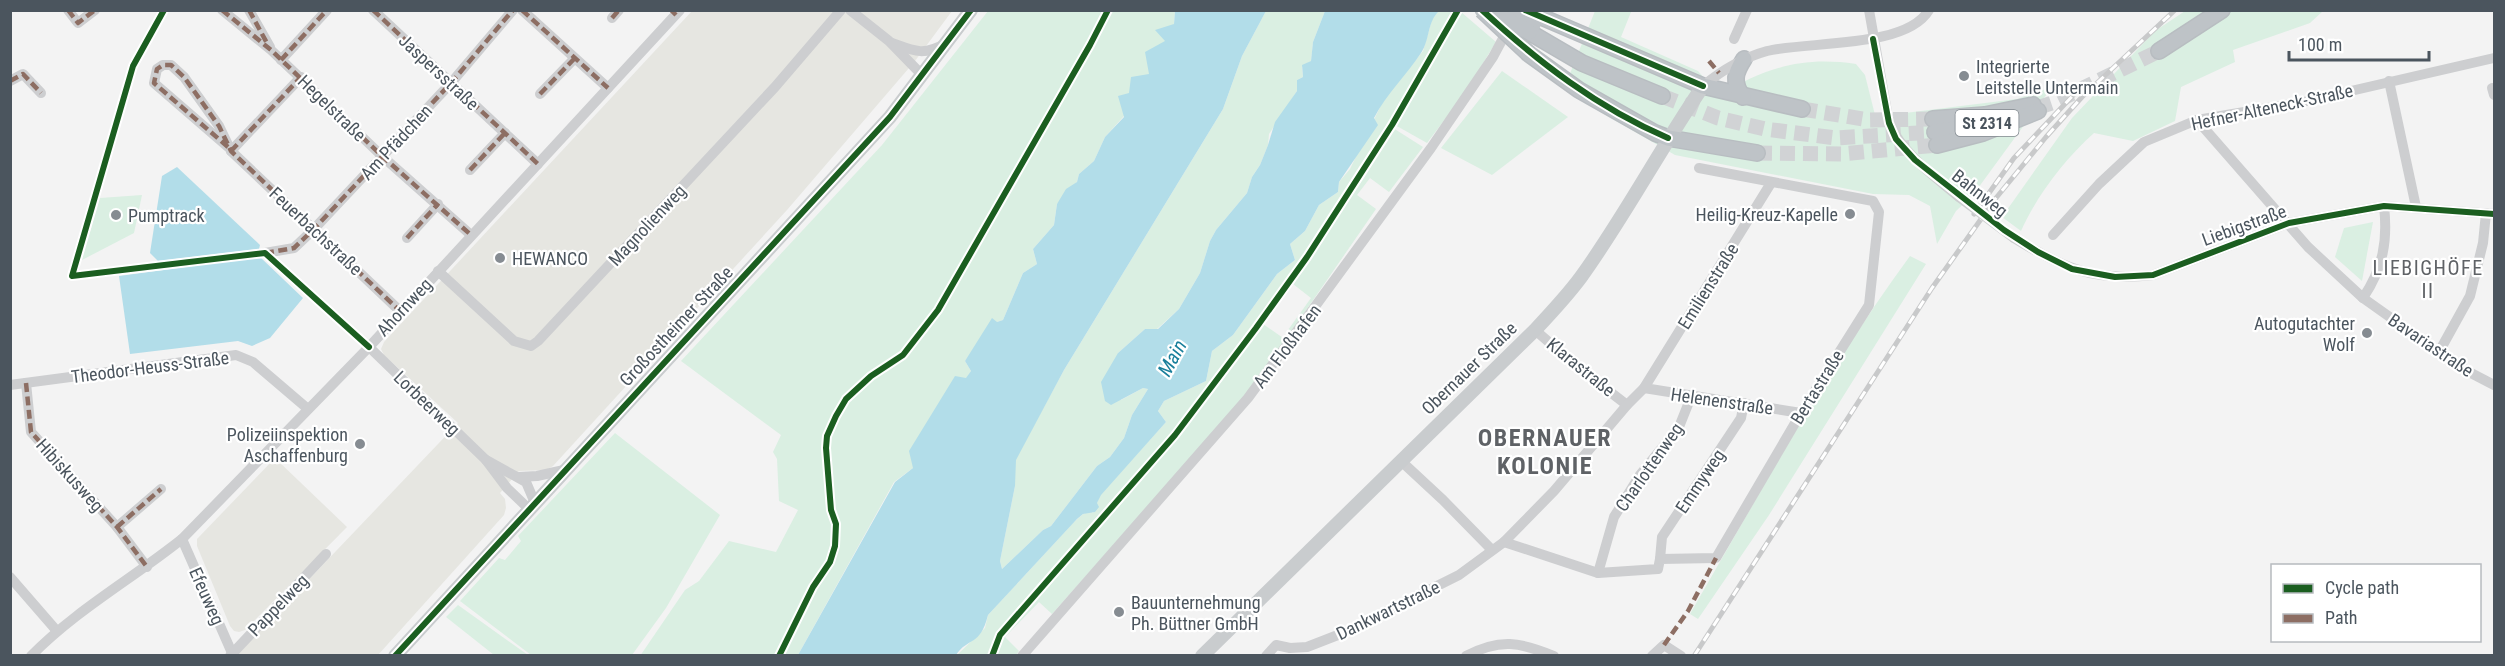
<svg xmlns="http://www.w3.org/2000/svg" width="2505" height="666" font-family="'Roboto Condensed',sans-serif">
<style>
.commercial{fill:#e6e6e1}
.green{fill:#daefe2}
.water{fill:#b2dde9}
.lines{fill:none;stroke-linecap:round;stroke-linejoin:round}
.highway-tunnel{stroke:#d1d3d5;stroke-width:15;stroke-dasharray:15 8;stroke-linecap:butt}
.highway-casing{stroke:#b8bdc1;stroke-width:18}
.minor{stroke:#cdced0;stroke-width:10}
.major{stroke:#c9ccce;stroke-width:14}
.highway{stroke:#bec3c7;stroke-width:15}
.rail-casing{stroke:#c8c9ca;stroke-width:5}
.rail{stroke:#fff;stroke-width:3;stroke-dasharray:9;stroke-linecap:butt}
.highway-bridge-casing{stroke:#b8bdc1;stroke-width:18;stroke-linecap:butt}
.minor-bridge{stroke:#cdced0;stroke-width:10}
.highway-bridge{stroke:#bec3c7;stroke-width:15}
.quiet{stroke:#8d6e63;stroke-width:4.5;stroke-dasharray:9 4.5;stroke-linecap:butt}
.cycleway-casing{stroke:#fff;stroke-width:10}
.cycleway{stroke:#1b5e20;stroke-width:6}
.poi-dot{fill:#868c92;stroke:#fff;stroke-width:2}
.labels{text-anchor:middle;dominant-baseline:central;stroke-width:4.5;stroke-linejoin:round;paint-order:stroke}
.shield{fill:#fff;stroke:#81888e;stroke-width:1.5}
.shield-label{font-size:16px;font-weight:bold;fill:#4b555e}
.poi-label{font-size:18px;fill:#4b555e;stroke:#fff;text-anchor:start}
.street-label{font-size:18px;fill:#4b555e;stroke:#fff}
.neighbourhood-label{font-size:20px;letter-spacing:1.5px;fill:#5f6266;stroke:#fff}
.water-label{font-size:20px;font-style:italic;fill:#197f9b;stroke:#fff}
.district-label{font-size:24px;font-weight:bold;letter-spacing:1.5px;fill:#5f6266;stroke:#fff}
</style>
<rect width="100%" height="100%" fill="#f3f3f3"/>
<g class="commercial">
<polygon points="692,11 952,11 915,61 787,210 553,466 546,470 519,471 500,493 505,499 506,508 504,515 378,655 236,656 458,423 384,355 381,349 384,342"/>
<polygon points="275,458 347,527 245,630 239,632 234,631 230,626 197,546 197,539"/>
</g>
<g class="green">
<path d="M1626,10L1631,12L1621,37L1698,71L1719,95C1766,68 1801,56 1856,64L1865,75L1875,115L1897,114L2017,99L2052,87L1973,195L1956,211L1937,244L1930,206L1909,195L1873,194L1675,155L1597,110L1565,86L1595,11Z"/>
<polygon points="988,11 1175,11 1174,24 1149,74 1130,94 1124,116 1105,137 1094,161 1079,174 1077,182 1057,204 1054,225 1033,249 1037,264 1023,273 1003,320 997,322 965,361 971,371 913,468 894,482 798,655 640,656 685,590 699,581 729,541 776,552 798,510 779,501 777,459 773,452 781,435 681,361 882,145"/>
<polygon points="1266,11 1325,11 1313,42 1311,61 1302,67 1303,77 1297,80 1297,91 1269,134 1268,145 1260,165 1252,177 1247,193 1216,230 1210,241 1200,273 1179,309 1157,329 1145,329 1118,353 1121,400 1143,388 1148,389 1132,415 1124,438 1110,457 1097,466 1051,526 1043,530 1002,569 1000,561 1015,486 1015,460 1064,370 1223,109 1242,56"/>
<path d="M1439,11H1455C1372,157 1281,302 1173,432C1153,457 1130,479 1109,503C1085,530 1062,558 1038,585C1024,602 1001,622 995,643L999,644L1004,635L1179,435L1263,324L1286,340L1236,407L1052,614L1039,602L1005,637L1019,651L1016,655L956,656L985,628L988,615L1074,522L1083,514L1091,511L1093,513L1100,495L1166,422L1158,411L1164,401L1206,381L1212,351L1233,335L1277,274L1295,260L1290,244L1305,231L1319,205L1338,192L1339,182L1350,169L1384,99L1423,51L1433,16Z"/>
<path d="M2185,11H2323L2310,23L2233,50L2235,62L2181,87L2175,121L2133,141L2094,133C2065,159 2037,195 2021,231L2002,217L2072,118L2155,31Z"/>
<polygon points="1461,12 1496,42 1464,94 1427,143 1395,125"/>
<polygon points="1502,71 1568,117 1492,175 1441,148"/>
<polygon points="1393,128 1423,147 1389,192 1370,178 1357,195 1376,209 1291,332 1288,330 1311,298 1293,284"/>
<polygon points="142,195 134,233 82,260 100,198"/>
<polygon points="2373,222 2362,281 2335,257 2344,228"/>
<path d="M1910,256L1926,264L1769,515L1698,619L1690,614C1760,493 1827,369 1910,256Z"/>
<polygon points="615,433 720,515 666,608 632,655 531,655 460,601 499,558 505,560 521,541 518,536"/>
<polygon points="458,605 528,655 494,655 446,617"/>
</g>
<g class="water">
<path d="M1175,11H1266L1242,56L1223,109L1064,370L1016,460L1015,486L1000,561L1002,569L1043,530L1051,526L1097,466L1110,457L1124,438L1132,415L1148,389L1143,388L1111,405L1105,401L1101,382L1118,353L1145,329H1158L1179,309L1200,273L1210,241L1216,230L1247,193L1252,177L1260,165L1268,145L1275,122L1297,91V80L1303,77L1302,65L1311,61L1313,42L1325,11H1439C1427,22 1430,40 1421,53C1406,76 1387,93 1374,118L1378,125L1339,182L1338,192L1319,205L1305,231L1290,244L1295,260L1277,274L1233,335L1212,351L1206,381L1164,401L1158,411L1166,422L1101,495L1097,503L1099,507L1095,512L1083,514L1077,519L988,615C980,647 968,637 956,655H798L895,482L913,468L909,451L955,376L966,378L971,371L965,361L992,318L997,322L1003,320L1023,273L1037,264L1033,249L1054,225L1057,204L1066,189L1077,182L1079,174L1094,161L1105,137L1124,117L1118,96L1129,93L1131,77L1149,74L1145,52L1165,41L1155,30L1174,24Z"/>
<polygon points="177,167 260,245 259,249 158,261 150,253 162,176"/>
<polygon points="260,257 303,298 270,338 252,346 238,341 130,354 119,276"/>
</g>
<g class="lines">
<g class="highway-tunnel">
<polyline points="1662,96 1718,118 1765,129 1836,138 1935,132"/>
<polyline points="2037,108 2055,102 2159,51"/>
<polyline points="1802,109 1869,120 1933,119"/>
<polyline points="1757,153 1841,154 1937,145"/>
</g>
<defs>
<g id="highway">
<polyline points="1525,10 1703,86 1802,109"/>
<polyline points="1529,32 1582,63 1662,96"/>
<polyline points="2159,51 2222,10"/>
<polyline points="1529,54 1579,90 1655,133 1668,138 1757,153"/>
<path d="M1743,97C1732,82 1735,73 1744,59"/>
<polyline points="1933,119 1985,115 2033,105"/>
<polyline points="1935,132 1973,126"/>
<polyline points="1937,145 1983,133 2038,111"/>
</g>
</defs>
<use href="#highway" class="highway-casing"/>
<g class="minor">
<polyline points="68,10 78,23 95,10"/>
<polyline points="222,10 271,50 382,156 471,235"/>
<polyline points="249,10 270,47"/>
<polyline points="373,10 538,164"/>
<polyline points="522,10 608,88"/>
<polyline points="850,10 889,41 923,76"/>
<path d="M1869,10L1889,123C1904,155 1933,175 1959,197"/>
<polyline points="612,18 619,10"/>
<polyline points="1734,39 1747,10"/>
<path d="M892,43C914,51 923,56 945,44"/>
<polyline points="281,60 327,10"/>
<polyline points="10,81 23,74 41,93"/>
<polyline points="2389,81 2416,207"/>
<path d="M1703,86C1722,70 1742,58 1767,51C1807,41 1906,49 1929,10"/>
<polyline points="2492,88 2494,95"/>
<polyline points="540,94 574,59"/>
<polyline points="2197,120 2308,247 2363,298 2439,352 2469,372 2494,385"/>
<polyline points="228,147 154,83 157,69 163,65 171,65 184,77 219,126 231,151 400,311"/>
<polyline points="231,151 301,77"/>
<polyline points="470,170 505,133"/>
<polyline points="2053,235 2099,184 2144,142 2197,120 2303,102 2494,58"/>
<polyline points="407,238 438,204"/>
<path d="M2014,238C2063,268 2094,282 2153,275L2289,223L2384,206L2494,214"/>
<polyline points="265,253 294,248 313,230 451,83 513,10"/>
<polyline points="438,271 514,341 531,346 538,341 775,87 841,10"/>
<path d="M2363,298C2383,268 2388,241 2384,206"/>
<polyline points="1535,330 1574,364 1627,405"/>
<polyline points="369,347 486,460 507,488 529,509"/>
<polyline points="2439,352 2470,296 2483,243 2486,213"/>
<polyline points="26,383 31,432 117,527 147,567"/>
<polyline points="10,385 236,355 253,362 308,409"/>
<polyline points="1644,388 1801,413"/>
<polyline points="486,460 526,482 535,503"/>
<polyline points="1401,461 1443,500 1491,549"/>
<polyline points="519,477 537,476 564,470"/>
<polyline points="117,527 161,489"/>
<polyline points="182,539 232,653"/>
<polyline points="1504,542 1598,573 1658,569 1660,559 1716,558 1801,413 1869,305 1879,212 1873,201 1699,168"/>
<polyline points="1660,559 1662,537 1741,418 1744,403"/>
<polyline points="1598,573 1614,517 1640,475 1679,427 1691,397"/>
<polyline points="10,577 56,630"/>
<path d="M31,656C76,610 132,579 182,539L369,347L680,10"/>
<polyline points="230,656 326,554"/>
<polyline points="1022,656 1248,398 1431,148 1493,57 1508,29"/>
<polyline points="1266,656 1276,645 1290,648 1307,647 1343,633 1459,575 1504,542 1554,491 1627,405 1644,388 1771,183"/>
<path d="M1466,656C1500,638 1520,642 1554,656"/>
<polyline points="1652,656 1664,645 1681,656"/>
</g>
<g class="major">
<polyline points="395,656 890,117 971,10"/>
<path d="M1202,656L1535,330C1551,313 1567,296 1581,277C1625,216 1660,149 1703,86"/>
</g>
<use href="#highway" class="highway"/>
<defs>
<g id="rail">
<polyline points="1974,214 2014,158 2080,88"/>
<polyline points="1694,656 1932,288 1996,198 2046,137 2082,97 2175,10"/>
</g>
</defs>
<use href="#rail" class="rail-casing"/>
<use href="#rail" class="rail"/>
<defs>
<g id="highway-bridge">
<polyline points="1482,10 1529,54"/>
<polyline points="1513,10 1533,25"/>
<polyline points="1492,12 1529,32"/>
</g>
</defs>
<use href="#highway-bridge" class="highway-bridge-casing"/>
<polyline class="minor-bridge" points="1959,197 2014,238"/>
<use href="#highway-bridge" class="highway-bridge"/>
<g class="quiet">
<polyline points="68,10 78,23 95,10"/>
<polyline points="222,10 271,50 382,156 471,235"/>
<polyline points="249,10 268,45"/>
<polyline points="373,10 538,164"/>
<polyline points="522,10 608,88"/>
<polyline points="671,10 676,15"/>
<polyline points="612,18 619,10"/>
<polyline points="281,60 327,10"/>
<polyline points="1709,61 1719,73"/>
<polyline points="10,81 23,74 41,93"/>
<polyline points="540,94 574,59"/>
<polyline points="228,147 154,83 157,69 163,65 171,65 184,77 219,126 231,151 400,311"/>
<polyline points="231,151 301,77"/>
<polyline points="470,170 505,133"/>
<polyline points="407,238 438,204"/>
<polyline points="265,253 294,248 313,230 451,83 513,10"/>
<polyline points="26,383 31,432 117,527 147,567"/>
<polyline points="117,527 161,489"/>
<polyline points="1664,645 1688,611 1716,558"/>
</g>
<defs>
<g id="cycleway">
<polyline points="164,10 133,66 72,276 265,253 369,347"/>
<path d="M1482,10C1538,62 1598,108 1668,138"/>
<polyline points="1525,10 1703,86"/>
<polyline points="1873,39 1889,123 1896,139 1915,160 2004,230 2038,252 2072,269 2115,277 2153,275 2289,223 2384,206 2494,214"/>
<polyline points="395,656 890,117 971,10"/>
<polyline points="779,656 813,587 830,562 835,546 836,524 831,510 826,448 827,436 836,416 846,399 871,376 903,355 938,310 1090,45 1108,10"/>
<polyline points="992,656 1000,635 1175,435 1256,328 1307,257 1392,125 1458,10"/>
</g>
</defs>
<use href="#cycleway" class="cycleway-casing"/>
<use href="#cycleway" class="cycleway"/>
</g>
<g class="poi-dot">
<circle cx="1964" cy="76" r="6"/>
<circle cx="1850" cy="214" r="6"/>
<circle cx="116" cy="215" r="6"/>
<circle cx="500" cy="258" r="6"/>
<circle cx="2367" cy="333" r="6"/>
<circle cx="360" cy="444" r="6"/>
<circle cx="1119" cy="612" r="6"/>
</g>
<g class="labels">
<rect class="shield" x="1955.5" y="110" width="63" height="26" rx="4.5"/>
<g class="shield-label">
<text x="1987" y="123">St 2314</text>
</g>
<g class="poi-label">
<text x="1976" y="66">Integrierte<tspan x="1976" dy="21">Leitstelle Untermain</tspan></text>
<text x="1838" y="214" text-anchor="end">Heilig-Kreuz-Kapelle</text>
<text x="128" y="215">Pumptrack</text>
<text x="512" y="258">HEWANCO</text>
<text x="2355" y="323" text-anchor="end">Autogutachter<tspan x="2355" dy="21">Wolf</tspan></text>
<text x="348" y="434" text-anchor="end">Polizeiinspektion<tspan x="348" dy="21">Aschaffenburg</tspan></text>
<text x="1131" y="602">Bauunternehmung<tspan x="1131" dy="21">Ph. Büttner GmbH</tspan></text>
</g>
<g class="street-label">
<text transform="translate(439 72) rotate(43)">Jaspersstraße</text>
<text transform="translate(2272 107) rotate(-12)">Hefner-Alteneck-Straße</text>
<text transform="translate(332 108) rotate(44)">Hegelstraße</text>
<text transform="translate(396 142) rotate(-47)">Am Pfädchen</text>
<text transform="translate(1980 193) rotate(38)">Bahnweg</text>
<text transform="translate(647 225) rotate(-47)">Magnolienweg</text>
<text transform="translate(2244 225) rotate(-20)">Liebigstraße</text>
<text transform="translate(316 231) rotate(43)">Feuerbachstraße</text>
<text transform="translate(1708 286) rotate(-58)">Emilienstraße</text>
<text transform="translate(404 307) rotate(-47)">Ahornweg</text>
<text transform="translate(676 326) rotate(-47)">Großostheimer Straße</text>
<text transform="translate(2431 345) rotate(34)">Bavariastraße</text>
<text transform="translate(1287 346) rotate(-53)">Am Floßhafen</text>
<text transform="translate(150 367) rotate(-7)">Theodor-Heuss-Straße</text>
<text transform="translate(1581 367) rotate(39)">Klarastraße</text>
<text transform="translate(1469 368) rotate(-44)">Obernauer Straße</text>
<text transform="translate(1817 387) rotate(-58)">Bertastraße</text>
<text transform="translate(1722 401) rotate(8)">Helenenstraße</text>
<text transform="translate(427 403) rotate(44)">Lorbeerweg</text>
<text transform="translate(1649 467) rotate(-55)">Charlottenweg</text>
<text transform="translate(70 475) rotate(48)">Hibiskusweg</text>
<text transform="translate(1700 481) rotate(-56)">Emmyweg</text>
<text transform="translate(207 596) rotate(66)">Efeuweg</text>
<text transform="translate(278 605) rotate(-46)">Pappelweg</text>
<text transform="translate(1388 610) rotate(-26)">Dankwartstraße</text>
</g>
<g class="neighbourhood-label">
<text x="2428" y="268">LIEBIGHÖFE<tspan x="2428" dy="23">II</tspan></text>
</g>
<g class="water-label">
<text transform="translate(1172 358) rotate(-61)">Main</text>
</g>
<g class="district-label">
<text x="1545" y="438">OBERNAUER<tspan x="1545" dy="28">KOLONIE</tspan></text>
</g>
</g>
<rect width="2505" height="666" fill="none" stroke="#4b555e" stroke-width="24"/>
<rect x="2271" y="564" width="210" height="78" fill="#ffffff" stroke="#b7bbbf" stroke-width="1.5"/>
<rect x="2283" y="584" width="30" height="9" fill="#1b5e20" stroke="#b7bbbf" stroke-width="1.5"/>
<text x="2325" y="594" font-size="18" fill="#4b555e">Cycle path</text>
<rect x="2283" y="614" width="30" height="9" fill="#8d6e63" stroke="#b7bbbf" stroke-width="1.5"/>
<text x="2325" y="624" font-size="18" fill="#4b555e">Path</text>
<path d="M2289 51v9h140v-9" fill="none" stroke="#4b555e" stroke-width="3"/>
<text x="2298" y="51" font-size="18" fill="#4b555e" stroke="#ffffff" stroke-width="4.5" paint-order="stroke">100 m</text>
</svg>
